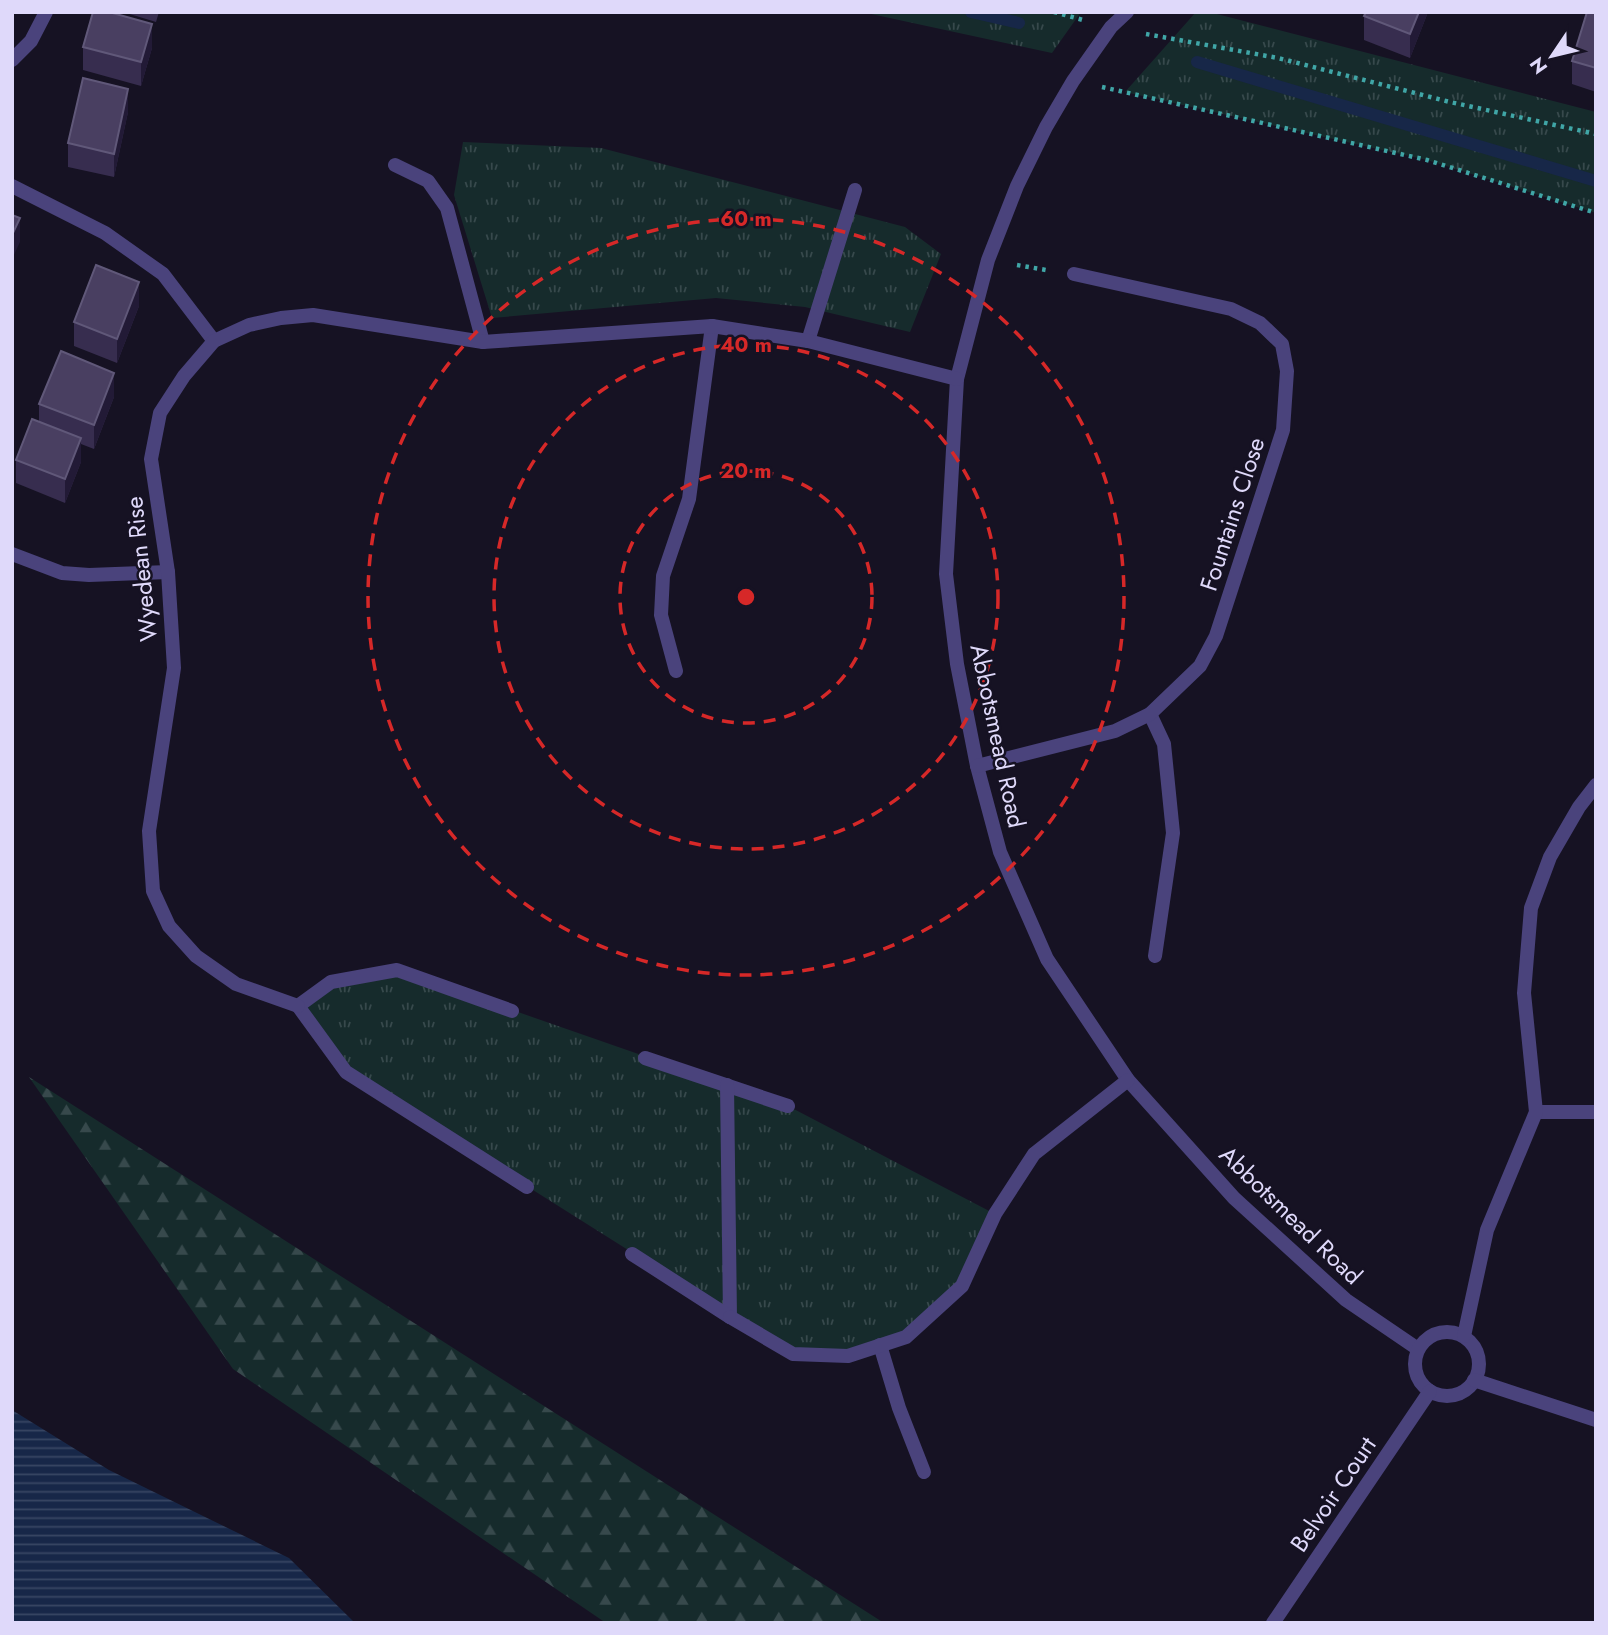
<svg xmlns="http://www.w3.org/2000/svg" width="1608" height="1635" font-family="Jost,sans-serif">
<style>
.grass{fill:url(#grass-tufts)}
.forest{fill:url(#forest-firs)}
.water{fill:url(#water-rules)}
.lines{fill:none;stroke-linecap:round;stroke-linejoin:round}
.stream{stroke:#172748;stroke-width:12}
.path{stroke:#40a6a7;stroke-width:4.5;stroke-dasharray:3.5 5;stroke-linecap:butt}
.lane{stroke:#4a437c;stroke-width:14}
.street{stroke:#4a437c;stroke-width:14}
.wall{fill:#372d4f}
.shaded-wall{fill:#221a36}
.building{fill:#493f61;stroke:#605879;stroke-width:2}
.ring{fill:none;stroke:#d62828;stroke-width:3.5;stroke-dasharray:12 9}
.labels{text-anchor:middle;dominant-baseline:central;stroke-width:5;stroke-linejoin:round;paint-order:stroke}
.street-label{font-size:24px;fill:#dfd9fa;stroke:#161223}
.centre{fill:#d62828;stroke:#161223;stroke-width:3.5}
.ring-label{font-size:21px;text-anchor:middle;font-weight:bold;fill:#d62828;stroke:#161223;stroke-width:5;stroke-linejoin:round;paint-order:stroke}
</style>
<defs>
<pattern id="grass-tufts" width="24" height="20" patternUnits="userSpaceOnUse" patternTransform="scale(1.75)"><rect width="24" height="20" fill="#162b2c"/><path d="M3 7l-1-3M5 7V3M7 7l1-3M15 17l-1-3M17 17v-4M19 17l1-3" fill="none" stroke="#37494c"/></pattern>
<pattern id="forest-firs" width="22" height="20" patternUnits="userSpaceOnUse" patternTransform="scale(1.75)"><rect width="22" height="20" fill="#162b2c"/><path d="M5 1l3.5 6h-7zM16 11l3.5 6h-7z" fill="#37494c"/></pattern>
<pattern id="water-rules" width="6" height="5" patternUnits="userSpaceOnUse" patternTransform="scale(1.75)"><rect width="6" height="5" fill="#172748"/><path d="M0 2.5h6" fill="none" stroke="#384663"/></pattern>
</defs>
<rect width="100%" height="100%" fill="#161223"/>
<g class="grass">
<polygon points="862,12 1081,12 1052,53"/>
<polygon points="1196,12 1209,12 1596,112 1596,213 1427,160 1125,92"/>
<polygon points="463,142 601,148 905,227 941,254 910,332 805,307 716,298 492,318 454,195"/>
<polygon points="397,970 788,1106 995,1214 962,1286 906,1337 848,1356 793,1354 346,1072 298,1006 331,982"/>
</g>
<polygon class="forest" points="29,1077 884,1623 606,1623 233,1369"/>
<polygon class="water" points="12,1410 109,1470 289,1558 355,1623 12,1623"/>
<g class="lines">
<g class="stream">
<polyline points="971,12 1019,23"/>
<polyline points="1197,62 1596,181"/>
</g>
<g class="path">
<polyline points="1054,12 1083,20"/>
<polyline points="1146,34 1278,58 1450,102 1596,134"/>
<polyline points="1102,87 1427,160 1596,213"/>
<polyline points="1017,265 1046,270"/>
</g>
<g class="lane">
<polyline points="1150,714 1164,744 1173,833 1155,956"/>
<polyline points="512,1011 397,970 331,982 298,1006 346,1072 527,1187"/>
<polyline points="645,1058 788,1106"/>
<polyline points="727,1085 730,1317"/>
<polyline points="632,1254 730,1317"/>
<polyline points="880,1345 899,1408 924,1472"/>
</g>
<g class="street">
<polyline points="1127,12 1111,27 1073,81 1046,127 1017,186 988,260 957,379 946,574 957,664 977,766 1000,852 1047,959 1128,1080 1234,1198 1346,1300 1418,1349"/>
<polyline points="12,60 31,41 46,12"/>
<polyline points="395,165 428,181 447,208 483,342"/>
<polyline points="12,186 105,233 163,274 214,341"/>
<polyline points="808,341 855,190"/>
<polyline points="12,554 62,573 89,575 168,572"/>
<polyline points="676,671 661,615 663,576 689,499 712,326"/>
<polyline points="977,766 1115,731 1150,714 1200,666 1216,636 1283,430 1287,371 1282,344 1260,323 1231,309 1074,274"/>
<polyline points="298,1006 236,984 196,956 169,926 153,891 149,831 174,668 168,572 151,459 160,413 184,376 214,341 249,325 281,318 313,315 483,342 712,326 808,341 957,379"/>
<polyline points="1536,1112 1596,1112"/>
<polyline points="730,1317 793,1354 848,1356 906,1337 962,1286 995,1214 1034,1154 1128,1080"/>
<circle cx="1447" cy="1364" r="32"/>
<polyline points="1464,1336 1487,1230 1536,1112 1524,993 1531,908 1550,857 1579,807 1596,785"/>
<polyline points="1474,1380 1596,1420"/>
<polyline points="1273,1623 1430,1391"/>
</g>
</g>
<g class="wall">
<polygon points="123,12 159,12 156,22"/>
<polygon points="1428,12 1410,58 1364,40 1364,16"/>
<polygon points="1596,12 1596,92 1572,84 1572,61"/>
<polygon points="83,47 152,48 141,86 83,70"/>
<polygon points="128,112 114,177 68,167 68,143"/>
<polygon points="139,306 117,363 74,346 74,322"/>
<polygon points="114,397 94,449 81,444 81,462 65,503 16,483 16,460 39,422 39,404"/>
</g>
<g class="shaded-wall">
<polygon points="1419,12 1428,12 1410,58 1410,34"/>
<polygon points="152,24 152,48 141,86 141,62"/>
<polygon points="128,89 128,112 114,177 114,154"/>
<polygon points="20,218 20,242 12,259 12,235"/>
<polygon points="139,282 139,306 117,363 117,339"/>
<polygon points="114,373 114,397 94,449 94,425"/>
<polygon points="81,438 81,462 65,503 65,479"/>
</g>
<g class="building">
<polygon points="93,12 109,12 152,24 141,62 83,47"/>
<polygon points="1366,12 1419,12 1410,34 1364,16"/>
<polygon points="1587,12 1596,12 1596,68 1572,61"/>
<polygon points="83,78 128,89 114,154 68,143"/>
<polygon points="12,215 20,218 12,235"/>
<polygon points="96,265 139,282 117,339 74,322"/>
<polygon points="61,351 114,373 94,425 39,404"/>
<polygon points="32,419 81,438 65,479 16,460"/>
</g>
<g class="ring">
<circle cx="746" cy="597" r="126"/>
<circle cx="746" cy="597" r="252"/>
<circle cx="746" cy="597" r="378"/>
</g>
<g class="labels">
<g class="street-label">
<text transform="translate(1232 514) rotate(-72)">Fountains Close</text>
<text transform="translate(141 569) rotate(-96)">Wyedean Rise</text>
<text transform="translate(998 736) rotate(78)">Abbotsmead Road</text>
<text transform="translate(1291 1215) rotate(44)">Abbotsmead Road</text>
<text transform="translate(1333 1494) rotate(-56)">Belvoir Court</text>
</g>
</g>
<circle cx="746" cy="597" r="10" class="centre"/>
<g class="ring-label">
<text x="746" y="226">60 m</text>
<text x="746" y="352">40 m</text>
<text x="746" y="478">20 m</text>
</g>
<rect width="1608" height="1635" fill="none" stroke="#dfd9fa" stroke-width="28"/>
<g transform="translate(1552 56) rotate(235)" stroke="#161223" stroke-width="5" paint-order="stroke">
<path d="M0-5L12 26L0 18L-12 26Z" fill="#dfd9fa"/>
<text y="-10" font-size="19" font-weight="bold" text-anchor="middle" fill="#dfd9fa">N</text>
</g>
</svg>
